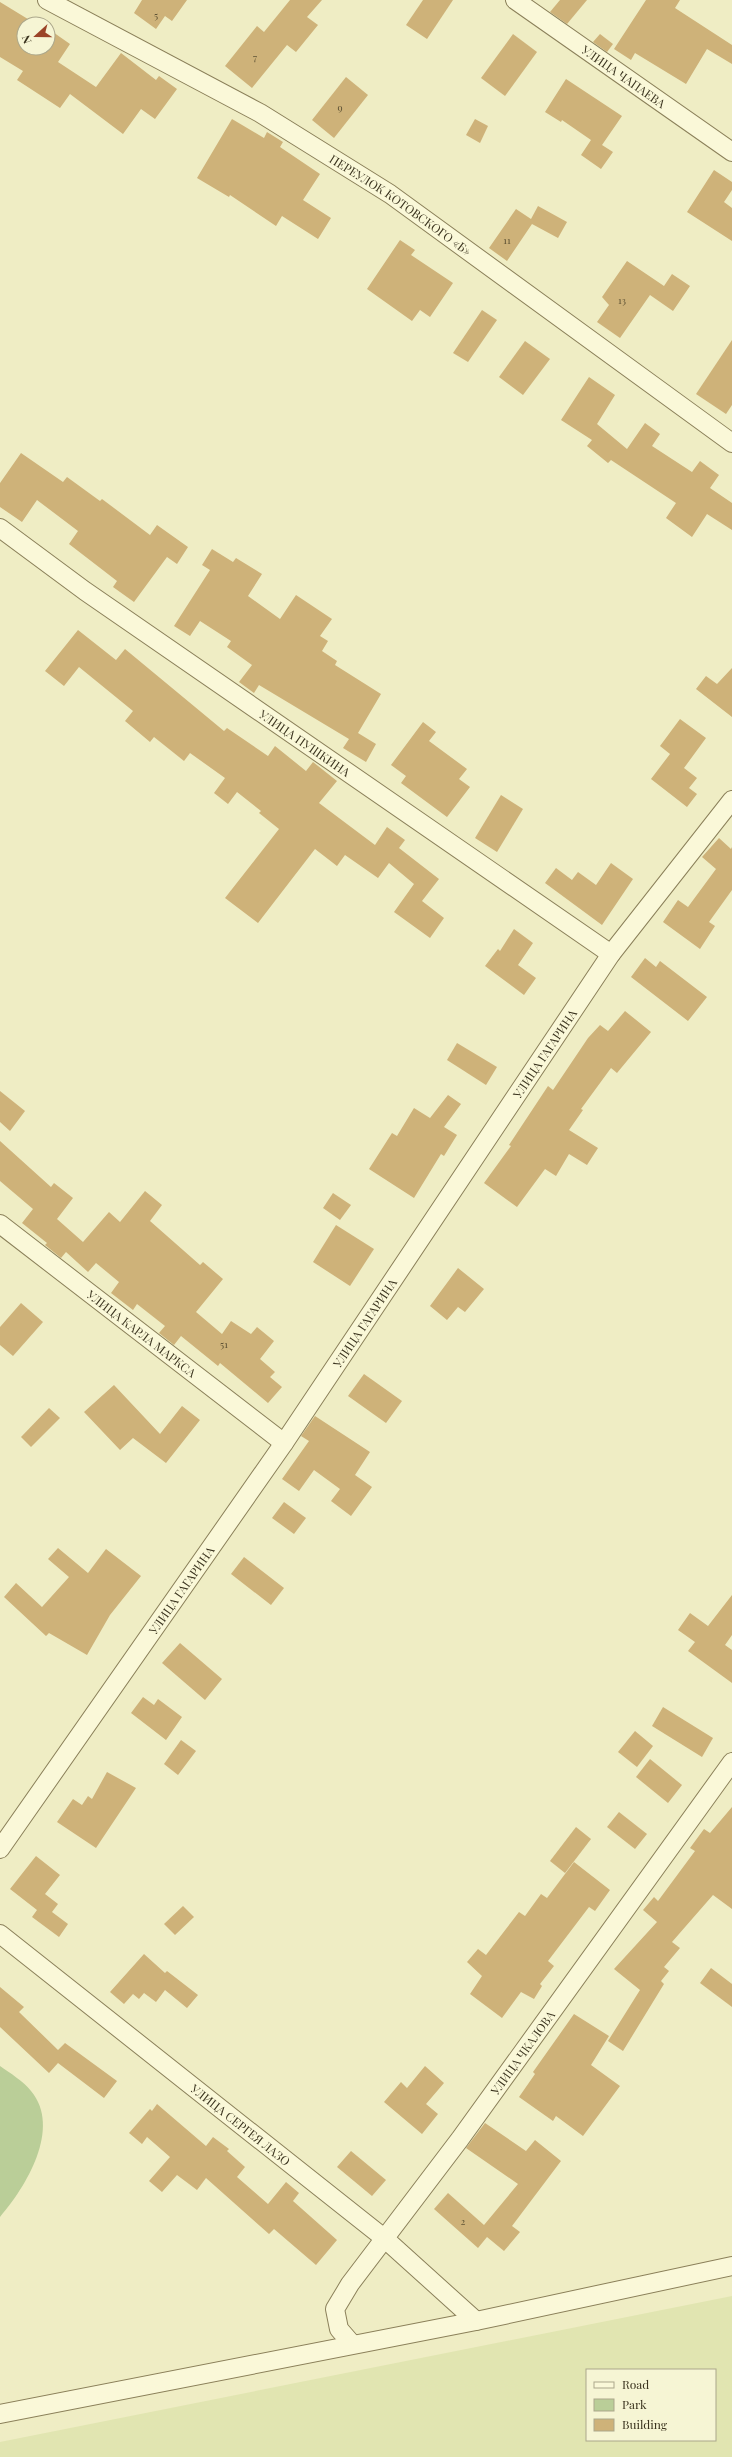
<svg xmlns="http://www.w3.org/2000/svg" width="732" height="2457" font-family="'Playfair Display',serif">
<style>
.farmland{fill:#e1e5b1;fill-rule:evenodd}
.green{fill:#bace98}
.building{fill:#ceb279}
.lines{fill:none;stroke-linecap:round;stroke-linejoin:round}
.street-casing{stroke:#8b805a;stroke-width:20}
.street{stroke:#faf8d8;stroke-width:18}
.labels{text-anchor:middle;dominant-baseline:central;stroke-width:3;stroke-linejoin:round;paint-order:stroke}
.number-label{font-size:10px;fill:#5f5335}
.street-label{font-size:12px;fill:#3a331e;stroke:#f6f5d4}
</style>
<rect width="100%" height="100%" fill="#efedc4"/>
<path class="farmland" d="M732,2296V2457H0V2442ZM587,2370H715V2440H587Z"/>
<path class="green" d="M0,2066C10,2073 23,2081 31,2091C62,2128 26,2187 0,2217Z"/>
<g class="building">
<polygon points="142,0 187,0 172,21 165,16 156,29 134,13"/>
<polygon points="290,0 322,0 307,17 318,25 296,52 287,45 252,88 225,66 257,26 264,32"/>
<polygon points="423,0 453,0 427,39 406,25"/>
<polygon points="560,0 587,0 567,24 550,12"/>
<polygon points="646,0 680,0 675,8 732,45 732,64 707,49 686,84 635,53 631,60 614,49"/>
<polygon points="0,2 36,24 24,24 24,48 48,48 48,31 50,30 70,44 58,62 96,87 121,53 156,80 159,76 177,89 155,119 141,109 123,134 70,94 60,108 17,80 23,71 0,57"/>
<polygon points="513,34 537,52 505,96 481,78"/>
<polygon points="600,34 613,44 607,52 593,42"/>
<polygon points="346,77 368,95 334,138 312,120"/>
<polygon points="566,79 622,116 602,145 613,152 601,169 581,155 591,140 562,120 561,122 545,112"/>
<polygon points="232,119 264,138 267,132 283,142 280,147 320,174 303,200 331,218 318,239 282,216 276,226 230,195 229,197 197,178"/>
<polygon points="475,119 488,126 480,143 466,135"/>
<polygon points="714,170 732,182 732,190 724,202 732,208 732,241 687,212"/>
<polygon points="538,206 567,222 558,238 532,224 507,261 489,248 516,209 531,219"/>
<polygon points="400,240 415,250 411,255 453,283 430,317 420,310 412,321 367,289"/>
<polygon points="627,261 664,286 672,274 690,286 673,311 650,295 620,338 597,322 609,305 602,297"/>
<polygon points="482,310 497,320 468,362 453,353"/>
<polygon points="732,340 732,405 726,414 696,394"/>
<polygon points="525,341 550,359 523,395 499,377"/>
<polygon points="589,377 615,395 597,424 627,449 645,423 660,434 652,446 692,472 700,461 719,475 710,488 732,503 732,530 707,514 692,537 666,518 676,503 611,460 608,463 587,446 592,440 561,420"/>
<polygon points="21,453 63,482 67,477 100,501 102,499 150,535 157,525 188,547 177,564 167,557 134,602 113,587 117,581 69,544 78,531 37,500 22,522 0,507 0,483"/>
<polygon points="212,549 233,562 236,558 262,574 248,596 280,619 296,595 332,619 320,636 328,641 322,651 337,661 335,665 381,694 358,733 376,744 366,762 343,748 349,739 259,685 254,693 239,682 252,665 227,647 231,641 200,621 190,636 174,626 210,570 202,565"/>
<polygon points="78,630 116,660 125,649 224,731 227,728 268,756 275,746 306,771 313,762 337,781 319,803 375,845 387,827 405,840 399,848 439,879 422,901 444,918 430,938 394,912 414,884 389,863 378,878 345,855 337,866 315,849 258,923 225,898 279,829 259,813 261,811 237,792 228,804 214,793 225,778 190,753 184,761 154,737 150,742 125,721 133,711 79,667 64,686 45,671"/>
<polygon points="732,668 732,717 696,689 706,676 717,684"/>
<polygon points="680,719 706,738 684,768 697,778 689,788 697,794 687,807 651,779 670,754 660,746"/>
<polygon points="423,722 436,732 429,741 467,769 459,779 470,787 447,817 401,783 406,776 391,765"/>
<polygon points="501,795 523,809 497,852 475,838"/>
<polygon points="719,838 731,849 732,847 732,890 709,922 715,926 700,949 663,922 678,900 688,907 716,869 702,857"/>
<polygon points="611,863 633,879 602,925 545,883 556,868 572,880 578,872 596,885"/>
<polygon points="514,929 533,943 518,965 536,978 524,995 485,966 498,949 500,951"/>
<polygon points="645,958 656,967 660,961 707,997 688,1021 631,977"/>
<polygon points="625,1011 651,1032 617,1073 611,1068 581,1109 583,1110 569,1130 598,1148 587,1165 569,1154 556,1176 545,1169 517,1207 484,1183 511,1146 509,1145 548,1086 553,1090 588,1038 600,1025 608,1031"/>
<polygon points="457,1043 497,1067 486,1085 447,1060"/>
<polygon points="0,1091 25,1111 10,1131 0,1122"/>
<polygon points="448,1095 461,1104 444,1127 457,1135 444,1156 441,1154 414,1198 369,1169 392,1133 397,1136 414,1108 430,1118"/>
<polygon points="0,1141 51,1187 54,1183 73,1198 57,1219 83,1242 109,1212 120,1222 145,1191 162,1205 150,1221 200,1265 203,1262 223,1279 196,1312 222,1334 231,1321 251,1334 257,1327 274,1341 260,1359 275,1372 270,1377 282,1387 268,1403 220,1363 218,1366 181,1336 174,1345 159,1333 165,1326 137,1304 133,1310 111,1293 119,1282 96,1263 88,1272 66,1252 61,1258 45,1245 47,1243 22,1223 33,1209 0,1181"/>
<polygon points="333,1193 351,1205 340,1220 323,1208"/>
<polygon points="336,1225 374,1249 350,1286 313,1262"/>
<polygon points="458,1268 484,1289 465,1312 458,1307 447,1320 430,1306"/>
<polygon points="21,1303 43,1322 13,1356 0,1345 0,1327"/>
<polygon points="364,1374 402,1401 386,1423 348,1396"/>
<polygon points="114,1385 160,1434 182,1406 200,1420 166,1463 133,1438 120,1450 84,1412"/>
<polygon points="49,1408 60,1418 31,1447 21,1437"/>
<polygon points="315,1416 370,1452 355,1475 372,1487 351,1516 331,1501 340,1489 314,1470 299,1491 282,1479 309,1441 301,1436"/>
<polygon points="284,1502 306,1518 294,1534 272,1518"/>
<polygon points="58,1548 88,1573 106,1549 141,1576 110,1615 87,1655 49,1633 46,1636 4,1597 16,1583 42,1607 69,1577 48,1559"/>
<polygon points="244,1557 284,1588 271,1605 231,1574"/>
<polygon points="732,1595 732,1635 725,1645 732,1650 732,1683 688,1651 695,1642 678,1630 690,1613 708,1626"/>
<polygon points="180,1643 222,1679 205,1700 162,1663"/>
<polygon points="143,1697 154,1705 158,1699 182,1717 166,1740 131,1713"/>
<polygon points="663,1707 713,1738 702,1757 652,1726"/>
<polygon points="635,1731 653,1746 637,1767 618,1752"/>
<polygon points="181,1740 196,1751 178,1775 164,1764"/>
<polygon points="650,1759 682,1785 668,1803 636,1777"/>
<polygon points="107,1772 136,1788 96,1848 57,1822 73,1799 82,1805 88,1796 92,1799"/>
<polygon points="732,1807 732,1909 713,1895 672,1942 680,1948 664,1967 669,1971 661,1981 664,1984 623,2051 608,2041 640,1990 614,1969 657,1922 643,1910 654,1897 658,1901 695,1851 690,1848 704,1829 710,1833"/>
<polygon points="619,1812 647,1834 635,1849 607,1827"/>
<polygon points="576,1827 591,1839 565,1873 550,1861"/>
<polygon points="36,1856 60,1875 45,1894 58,1904 52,1912 68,1924 59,1937 32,1917 37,1910 10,1889"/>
<polygon points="574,1862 610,1890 595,1911 589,1907 548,1961 554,1966 540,1984 542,1986 534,1999 521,1992 502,2018 470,1994 482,1976 467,1962 478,1949 486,1955 519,1912 525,1916 541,1894 547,1898"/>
<polygon points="183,1906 194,1917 175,1935 164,1924"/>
<polygon points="144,1954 165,1973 167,1971 198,1995 187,2008 165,1990 156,2002 144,1993 139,1999 133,1994 124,2004 110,1992"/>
<polygon points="711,1968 732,1984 732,2007 700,1983"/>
<polygon points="0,1987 24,2007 19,2012 58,2050 65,2043 117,2081 104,2098 58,2063 49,2073 0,2027"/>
<polygon points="574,2014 609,2036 591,2065 620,2086 583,2136 556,2116 553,2121 519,2097 535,2074 533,2072"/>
<polygon points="425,2066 444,2083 426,2104 438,2114 422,2134 384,2102 401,2082 407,2088"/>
<polygon points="157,2104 206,2146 213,2137 229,2149 227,2151 245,2167 237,2177 268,2204 286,2182 299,2193 293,2201 337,2240 316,2265 274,2229 269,2234 206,2178 197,2190 177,2175 162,2192 149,2181 170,2157 147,2137 142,2144 129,2133 150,2109 152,2111"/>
<polygon points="485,2123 526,2151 535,2140 561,2161 512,2226 520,2232 504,2251 487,2237 478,2248 434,2209 448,2193 484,2225 518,2184 466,2148"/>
<polygon points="351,2151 386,2180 372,2196 337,2167"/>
</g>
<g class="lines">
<defs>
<g id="street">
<path id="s1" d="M47,0L260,113L390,194L732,443"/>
<path id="s2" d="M515,0L732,152"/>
<path id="s3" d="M0,528L85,591L611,954"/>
<path id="s4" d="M0,1224L284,1443"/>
<path id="s5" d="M0,1849L284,1443L611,954L732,800"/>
<path id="s6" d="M0,1934L384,2238L476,2321"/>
<path id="s7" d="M352,2344L339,2329L335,2309L350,2284L460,2139L732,1762"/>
<polyline points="0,2414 476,2321 732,2266"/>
</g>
</defs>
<use href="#street" class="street-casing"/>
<use href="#street" class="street"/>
</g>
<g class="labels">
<g class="number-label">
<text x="156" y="15">5</text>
<text x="255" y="57">7</text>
<text x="340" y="107">9</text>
<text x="507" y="240">11</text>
<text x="622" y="300">13</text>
<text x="224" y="1344">51</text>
<text x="463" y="2221">2</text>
</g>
<g class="street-label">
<text stroke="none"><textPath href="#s2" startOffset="133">УЛИЦА ЧАПАЕВА</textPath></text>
<text stroke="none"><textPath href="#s1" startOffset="409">ПЕРЕУЛОК КОТОВСКОГО «Б»</textPath></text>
<text stroke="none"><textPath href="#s3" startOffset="373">УЛИЦА ПУШКИНА</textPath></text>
<text stroke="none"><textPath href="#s5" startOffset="964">УЛИЦА ГАГАРИНА</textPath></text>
<text stroke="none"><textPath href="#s5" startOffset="640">УЛИЦА ГАГАРИНА</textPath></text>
<text stroke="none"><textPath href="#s4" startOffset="179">УЛИЦА КАРЛА МАРКСА</textPath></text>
<text stroke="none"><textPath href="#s5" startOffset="316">УЛИЦА ГАГАРИНА</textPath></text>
<text stroke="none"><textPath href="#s7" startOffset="358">УЛИЦА ЧКАЛОВА</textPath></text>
<text stroke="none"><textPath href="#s6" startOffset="307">УЛИЦА СЕРГЕЯ ЛАЗО</textPath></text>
</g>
</g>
<rect x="586" y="2369" width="130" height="72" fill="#f6f5d4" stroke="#aba78b"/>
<rect x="594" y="2382" width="20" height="6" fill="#faf8d8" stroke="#aba78b"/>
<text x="622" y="2389" font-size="12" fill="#3a331e">Road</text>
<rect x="594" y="2399" width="20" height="12" fill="#bace98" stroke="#aba78b"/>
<text x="622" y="2409" font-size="12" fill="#3a331e">Park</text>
<rect x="594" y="2419" width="20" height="12" fill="#ceb279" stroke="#aba78b"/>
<text x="622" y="2429" font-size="12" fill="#3a331e">Building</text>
<g transform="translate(36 36) rotate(249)"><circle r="19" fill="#f6f5d4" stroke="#aba78b"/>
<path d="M0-3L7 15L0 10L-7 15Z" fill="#9b4428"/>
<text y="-6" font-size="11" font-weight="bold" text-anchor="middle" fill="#3a331e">N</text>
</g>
</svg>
